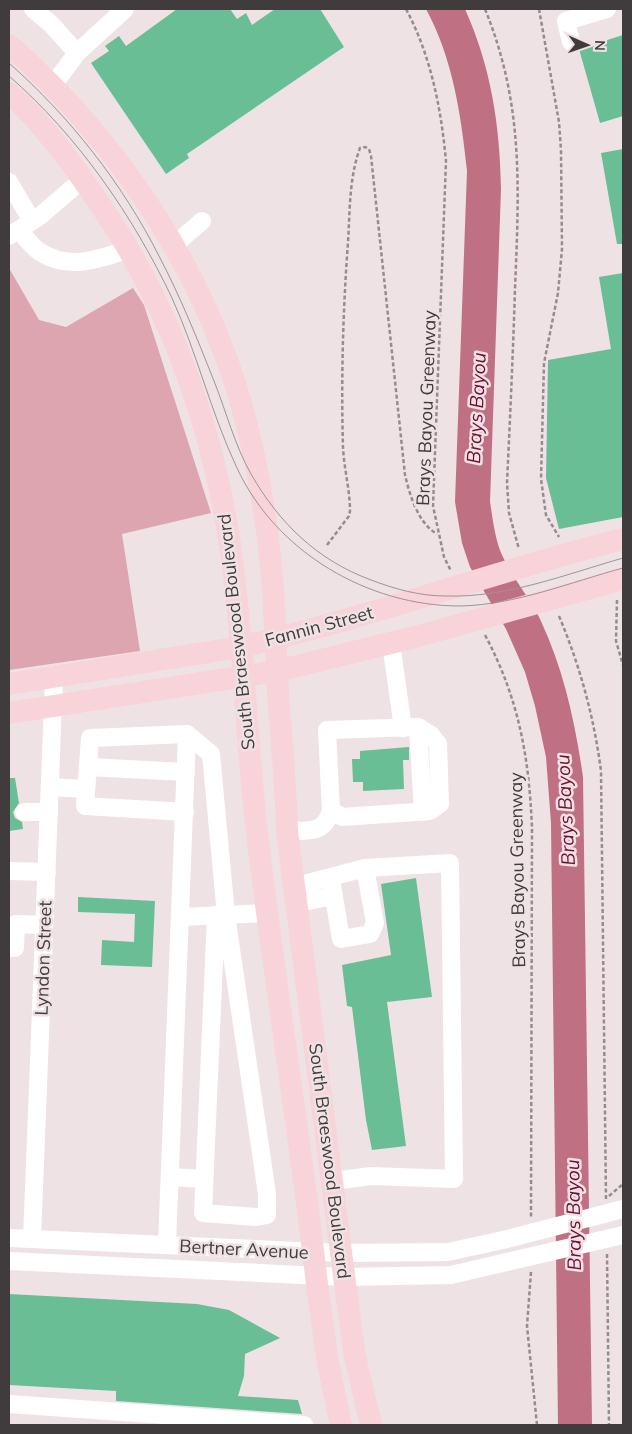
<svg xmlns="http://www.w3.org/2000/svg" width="632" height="1434" font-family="Mulish,sans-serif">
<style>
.green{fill:#dca5b0}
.water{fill:#bf7082}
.building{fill:#6abe95}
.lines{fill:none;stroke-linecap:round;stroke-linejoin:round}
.path{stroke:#958c8e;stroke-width:2.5;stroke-dasharray:4 2.5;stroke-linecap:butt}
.minor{stroke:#fff;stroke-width:18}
.major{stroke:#f8d3da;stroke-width:22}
.tram{stroke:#9d9495;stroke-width:1}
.labels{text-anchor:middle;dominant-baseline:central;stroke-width:5;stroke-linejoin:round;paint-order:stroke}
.street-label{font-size:18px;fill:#403b3c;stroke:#efe2e4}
.water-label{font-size:19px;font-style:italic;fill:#700d33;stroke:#efe2e4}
</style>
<rect width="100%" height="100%" fill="#efe2e4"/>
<polygon class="green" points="9,268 39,320 66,327 133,288 144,305 211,513 122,534 140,651 9,670"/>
<path class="water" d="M426,9H465C491,67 500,125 501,189L490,502C493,520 495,541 503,557C513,579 530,598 540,619C564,670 575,722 583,777L592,1425H558L551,823L546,757L535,706L525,672L506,629L470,567L462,543L455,502L467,171C461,115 453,59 426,9Z"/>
<g class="building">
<polygon points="177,9 230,9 237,19 246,13 252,25 275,9 320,9 344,47 187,154 189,158 166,174 91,63 109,51 105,46 119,36 126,46"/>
<polygon points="623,35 623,116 600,123 579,49"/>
<polygon points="623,149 623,244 617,244 601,153"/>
<polygon points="623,273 623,517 559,529 546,478 548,360 611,349 599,277"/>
<polygon points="409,747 409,760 403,760 404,789 363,791 363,782 353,782 352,759 360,759 360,751"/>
<polygon points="9,778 15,778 19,803 13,812 15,818 22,822 23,829 9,831"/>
<polygon points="416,878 432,997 387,1002 406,1146 372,1150 366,1120 352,1007 347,1006 342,965 391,955 381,884"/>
<polygon points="78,897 155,901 152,967 101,965 102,940 134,942 135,914 78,912"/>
<polygon points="9,1294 197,1304 229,1310 280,1338 245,1354 244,1376 238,1396 298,1400 302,1414 116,1401 116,1391 9,1385"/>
</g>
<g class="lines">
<g class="path">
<path d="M406,9C431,56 441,108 446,161L433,506L444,557L451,571"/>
<path d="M485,9C524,105 519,188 515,289C513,354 510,419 507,483L509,513L519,549"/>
<polyline points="539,9 559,122 561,150 562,249 558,293 544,363 541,479 546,515 559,537"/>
<path d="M327,545L349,516L350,511C350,490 344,469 343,447C341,379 343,310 348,242C350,211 349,178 360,148L365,147L369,149L371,156L405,475C410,496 418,523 437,534"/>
<polyline points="617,600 616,641 623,665"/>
<path d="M559,616C580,666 594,717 601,771L606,1199"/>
<path d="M485,635C519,699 529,757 532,828L531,1217"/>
<polyline points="609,1196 623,1184"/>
<polyline points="607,1254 609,1425"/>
<polyline points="531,1272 527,1326 537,1425"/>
</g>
<g class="minor">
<polyline points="33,9 51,24 77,53"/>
<polyline points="571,42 566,21 607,9"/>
<polyline points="53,85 77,53 125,9"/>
<polyline points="9,182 32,221"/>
<path d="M19,230C25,237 32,247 40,252C70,271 99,259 129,249"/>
<polyline points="9,236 40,216 83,179"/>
<polyline points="173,246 202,221"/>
<polyline points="391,643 403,728"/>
<polygon points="418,727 431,735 438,744 440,804 430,811 342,817 331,810 327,730"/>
<polyline points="418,727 423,812"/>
<polyline points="88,767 186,772"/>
<polyline points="50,787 86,789"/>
<polyline points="24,812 49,812"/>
<polyline points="185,812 85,806 90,738 187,734 211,754 226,915 267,1194 267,1215 256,1217 203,1213 216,915"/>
<path d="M287,831C309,830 324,835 331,810"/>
<polyline points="9,871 47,872"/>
<polyline points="332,885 341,939 370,934 375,923 365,868"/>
<polyline points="181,917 268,913"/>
<polyline points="9,948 15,948 16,924 44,925"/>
<polyline points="170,1177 204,1179"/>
<polyline points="333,1181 371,1176 454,1179 450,863 365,868 308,883 296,895 308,901 334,896"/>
<polyline points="9,1238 342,1253 448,1252 503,1240 623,1209"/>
<polyline points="32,1239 54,678"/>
<polyline points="167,1245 187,734"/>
<polyline points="9,1261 344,1277 451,1275 623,1235"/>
<polyline points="9,1404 304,1425"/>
</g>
<g class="major">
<path d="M9,45C103,127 182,238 225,355C244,405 256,459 264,511C274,571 275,632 278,693C281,739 286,785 287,831L346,1291L355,1357L371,1425"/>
<path d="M9,93C45,125 74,166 101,206C174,312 217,439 233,567C244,655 247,745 257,833C275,987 301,1140 318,1293L328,1363L341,1425"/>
<path d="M9,684L240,647C370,618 494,571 623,539"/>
<polyline points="9,713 277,671 415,637 623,579"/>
</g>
<g class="tram">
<path d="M9,63C70,117 122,183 159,256C180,296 197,338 214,381C226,411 235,446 251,474C279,523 317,560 371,580C395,589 419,596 446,596C506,598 567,574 623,558"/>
<path d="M9,76C78,136 133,216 172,298C197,353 211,413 237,468C276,552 368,606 460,606C515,605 571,582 623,568"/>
</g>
</g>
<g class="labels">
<g class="street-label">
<text transform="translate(426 408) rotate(-88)">Brays Bayou Greenway</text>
<text transform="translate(319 626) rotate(-15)">Fannin Street</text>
<text transform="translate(236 632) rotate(-96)">South Braeswood Boulevard</text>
<text transform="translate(517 870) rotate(-91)">Brays Bayou Greenway</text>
<text transform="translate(43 958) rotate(-88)">Lyndon Street</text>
<text transform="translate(330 1161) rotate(83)">South Braeswood Boulevard</text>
<text transform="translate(244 1249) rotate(3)">Bertner Avenue</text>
</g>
<g class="water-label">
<text transform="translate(476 408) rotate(-87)">Brays Bayou</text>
<text transform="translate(565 810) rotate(-93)">Brays Bayou</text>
<text transform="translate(573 1215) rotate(-91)">Brays Bayou</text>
</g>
</g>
<rect width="632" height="1434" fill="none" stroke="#403b3c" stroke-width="20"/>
<g transform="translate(587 45) rotate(92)" stroke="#efe2e4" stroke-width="4" paint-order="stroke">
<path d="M0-4L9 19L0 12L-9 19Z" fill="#403b3c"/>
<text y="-8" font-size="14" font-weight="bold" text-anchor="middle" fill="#403b3c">N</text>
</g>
</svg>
